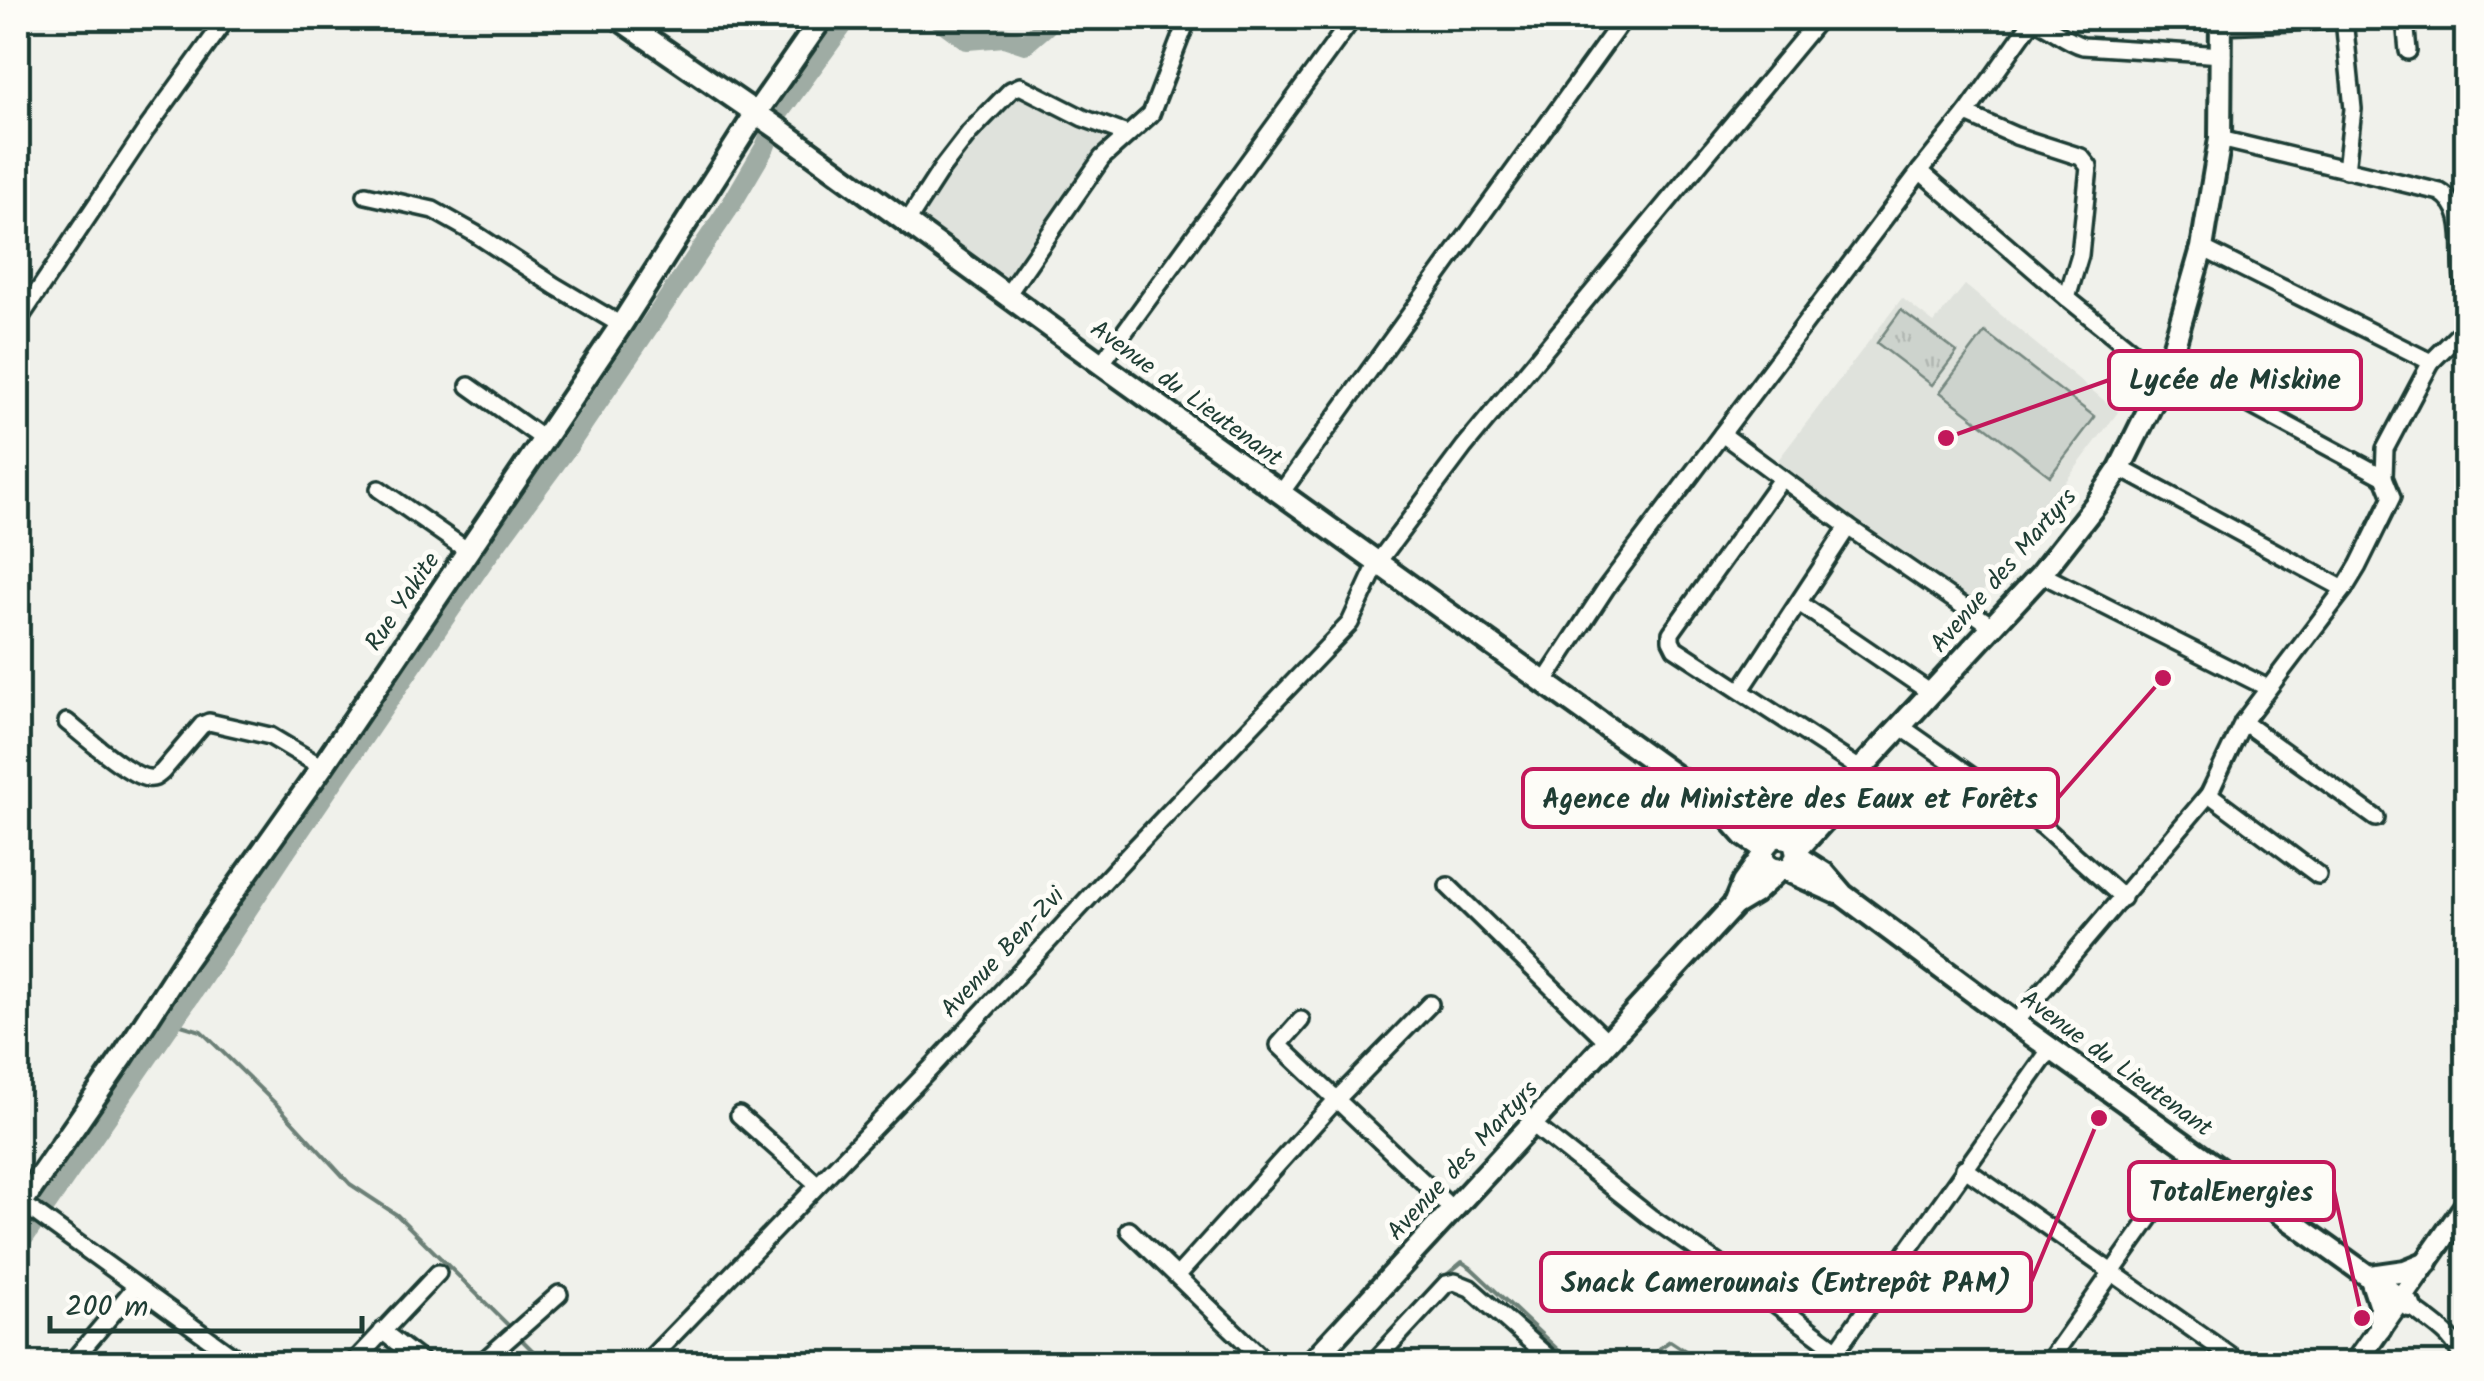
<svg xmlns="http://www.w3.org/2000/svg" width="2484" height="1381" font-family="Kalam,sans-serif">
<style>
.built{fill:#dfe2dc}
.grass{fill:url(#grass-tufts);stroke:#768880;stroke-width:2.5}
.garden{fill:#cdd3cd;stroke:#768880;stroke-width:2.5}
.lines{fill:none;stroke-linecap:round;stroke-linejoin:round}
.stream{stroke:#6c8077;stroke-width:4}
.river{stroke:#9faca4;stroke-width:20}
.minor-casing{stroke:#1f3d34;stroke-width:22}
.major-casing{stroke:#1f3d34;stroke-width:28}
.minor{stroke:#fdfcf7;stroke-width:15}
.major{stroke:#fdfcf7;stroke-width:20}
.labels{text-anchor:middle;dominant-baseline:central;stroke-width:10;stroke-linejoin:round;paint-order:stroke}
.street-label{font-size:25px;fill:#1f3d34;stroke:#fdfcf7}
.leader{fill:none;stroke:#c2185b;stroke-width:4}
.callout-dot{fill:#c2185b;stroke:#fdfcf7;stroke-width:4}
.callout{fill:#fdfcf7;stroke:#c2185b;stroke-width:4}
.callout-label{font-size:28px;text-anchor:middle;font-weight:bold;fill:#1f3d34}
</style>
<defs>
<pattern id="grass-tufts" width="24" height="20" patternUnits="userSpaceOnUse" patternTransform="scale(2.5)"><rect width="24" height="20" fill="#cdd3cd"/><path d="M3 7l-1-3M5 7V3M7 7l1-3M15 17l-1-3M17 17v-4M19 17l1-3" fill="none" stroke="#b0b6b1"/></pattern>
</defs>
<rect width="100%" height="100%" fill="#f0f1eb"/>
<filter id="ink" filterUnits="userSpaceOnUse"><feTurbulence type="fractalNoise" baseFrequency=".01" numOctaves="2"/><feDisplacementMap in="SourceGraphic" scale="20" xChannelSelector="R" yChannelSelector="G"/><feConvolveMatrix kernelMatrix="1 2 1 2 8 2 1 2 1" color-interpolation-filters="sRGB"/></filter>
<g filter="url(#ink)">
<g class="built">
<polygon points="1006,78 1116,129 1011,280 912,212"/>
<polygon points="1965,285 2118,412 1974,603 1775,464 1902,298 1934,323"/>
</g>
<polygon class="grass" points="1901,310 1957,352 1932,385 1877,343"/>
<polygon class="garden" points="1985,332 2095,417 2050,476 1940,392"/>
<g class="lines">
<g class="stream">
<polyline points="171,1022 201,1031 279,1107 350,1184 397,1215 511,1328"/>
<polyline points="1443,1278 1462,1262 1471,1268 1573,1364"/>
<polyline points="517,1335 546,1364"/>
<polyline points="1360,1364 1409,1313"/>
<polyline points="1647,1364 1661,1347 1670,1341 1705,1364"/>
</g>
<g class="river">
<polyline points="937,18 967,40 1004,37 1025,44 1046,26 1046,18"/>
<polyline points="18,1246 195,989 284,854 482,563 569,445 731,205 765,147 778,114 848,18"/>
</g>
<defs>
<g id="minor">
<polyline points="2403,18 2405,20 2408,51"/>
<polyline points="2344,19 2353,109 2346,170"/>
<polyline points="2222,25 2393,18"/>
<polyline points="1966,114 2016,136 2081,157 2089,167 2080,255 2067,298"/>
<path d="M2220,139L2440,192C2474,212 2455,261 2466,292"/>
<polyline points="1920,171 2067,298 2165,377"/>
<polyline points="366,195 433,210 474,233 555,286 621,325"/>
<polyline points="907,222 942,168 969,133 1011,90 1020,86 1083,118 1127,134"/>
<polyline points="2202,248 2431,362 2466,327"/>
<polyline points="1007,295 1102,158 1151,114 1188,18"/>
<polyline points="18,321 146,130 227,18"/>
<polyline points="2169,361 2384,477"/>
<polyline points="1101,364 1353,18"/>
<polyline points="469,386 542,438"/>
<polyline points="1722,434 1848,527 1992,626"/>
<polyline points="2120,468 2344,589"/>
<polyline points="1781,479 1671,633 1671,640 1675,648 1860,769"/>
<polyline points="379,489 468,551"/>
<polyline points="1281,493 1624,18"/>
<polyline points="2041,574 2268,688"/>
<polyline points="1799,603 1931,693"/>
<path d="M1545,681L1606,588L1920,171L1966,114L2030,24L2035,21C2053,28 2065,41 2083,46L2223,55"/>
<polyline points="1741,690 1848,527"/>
<path d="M67,722C83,735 129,776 148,778C155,779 157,776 162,772L202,725L209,722L270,736L322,767"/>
<polyline points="2243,722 2376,818"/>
<polyline points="1900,726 2044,827 2123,898"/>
<polyline points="2209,794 2318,875"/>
<polyline points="1448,886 1608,1042"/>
<polyline points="1301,1020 1279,1045 1452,1209"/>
<polyline points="2015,1023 2209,794 2243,722 2344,589 2358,566 2392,497 2384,477 2385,449 2431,362"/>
<polyline points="739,1115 817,1184"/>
<polyline points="1531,1123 1650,1217 1758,1291 1836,1349"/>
<polyline points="1964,1168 2242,1364"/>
<polyline points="18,1200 244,1364"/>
<polyline points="1129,1230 1268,1364"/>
<polyline points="1177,1276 1336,1100 1430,1004"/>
<path d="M2410,1306C2430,1322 2459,1337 2463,1364"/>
<polyline points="382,1331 425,1364"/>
<polyline points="70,1364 136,1286"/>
<polyline points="352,1364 438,1273"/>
<polyline points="480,1364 559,1294"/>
<polyline points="645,1364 931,1068 1132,851 1350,623 1378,562 1464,447 1820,18"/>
<polyline points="1372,1364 1446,1284 1455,1282 1470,1288 1556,1364"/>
<polyline points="1827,1364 2052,1047"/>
<polyline points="2047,1364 2197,1152"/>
</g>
<g id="major">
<polyline points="618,18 779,129 1101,364 1722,810 1745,836 1763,848"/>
<path d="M1725,812L1755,820L1778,836L1790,839L1795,844L1797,856L1791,867C1764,878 1750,848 1778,836"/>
<polyline points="1784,836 1814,807 1838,790"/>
<polyline points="1797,850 1826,818 1857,773 2041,574 2096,504 2120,468 2165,377 2202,248 2220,139 2221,18"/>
<polyline points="1797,856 1825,874 1843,895 2015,1023 2410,1306"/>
<polyline points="1786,870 1837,893"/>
<polyline points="1734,905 1743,883 1763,855"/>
<polyline points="18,1208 122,1058 184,962 322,767 621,325 756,113 822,18"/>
<polyline points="2380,1329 2380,1306 2370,1276 2405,1271 2427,1262"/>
<polyline points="1310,1364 1734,905 1754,893 1779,870"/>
<polyline points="2355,1364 2466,1205"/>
</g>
</defs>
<use href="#minor" class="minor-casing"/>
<use href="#major" class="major-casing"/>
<use href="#minor" class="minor"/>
<use href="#major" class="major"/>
</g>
</g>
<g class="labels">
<g class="street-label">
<text transform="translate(1186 394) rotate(36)">Avenue du Lieutenant</text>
<text transform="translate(2004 571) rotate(-49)">Avenue des Martyrs</text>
<text transform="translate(403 602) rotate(-56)">Rue Yakite</text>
<text transform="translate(1003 953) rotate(-47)">Avenue Ben-Zvi</text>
<text transform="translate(2116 1064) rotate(36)">Avenue du Lieutenant</text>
<text transform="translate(1463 1161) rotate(-47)">Avenue des Martyrs</text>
</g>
</g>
<path class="leader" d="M1946 438L2109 380M2163 678L2058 798M2362 1318L2334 1191M2099 1118L2031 1282"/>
<g class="callout-dot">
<circle cx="1946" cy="438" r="10"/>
<circle cx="2163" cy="678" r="10"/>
<circle cx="2362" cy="1318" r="10"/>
<circle cx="2099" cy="1118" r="10"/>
</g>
<g class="callout">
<rect x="2109" y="351" width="252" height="58" rx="10"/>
<rect x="1523" y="769" width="535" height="58" rx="10"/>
<rect x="2129" y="1162" width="205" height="58" rx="10"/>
<rect x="1541" y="1253" width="490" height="58" rx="10"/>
</g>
<g class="callout-label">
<text x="2235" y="389">Lycée de Miskine</text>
<text x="1790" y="808">Agence du Ministère des Eaux et Forêts</text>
<text x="2231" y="1201">TotalEnergies</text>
<text x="1786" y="1292">Snack Camerounais (Entrepôt PAM)</text>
</g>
<rect width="2484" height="1381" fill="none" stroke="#fdfcf7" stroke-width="60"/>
<rect x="30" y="30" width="2424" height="1321" fill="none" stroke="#1f3d34" stroke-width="4" filter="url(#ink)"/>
<path d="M50 1316v15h312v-15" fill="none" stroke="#1f3d34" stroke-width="5"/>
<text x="65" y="1316" font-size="30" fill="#1f3d34" stroke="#fdfcf7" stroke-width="8" paint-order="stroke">200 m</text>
</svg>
